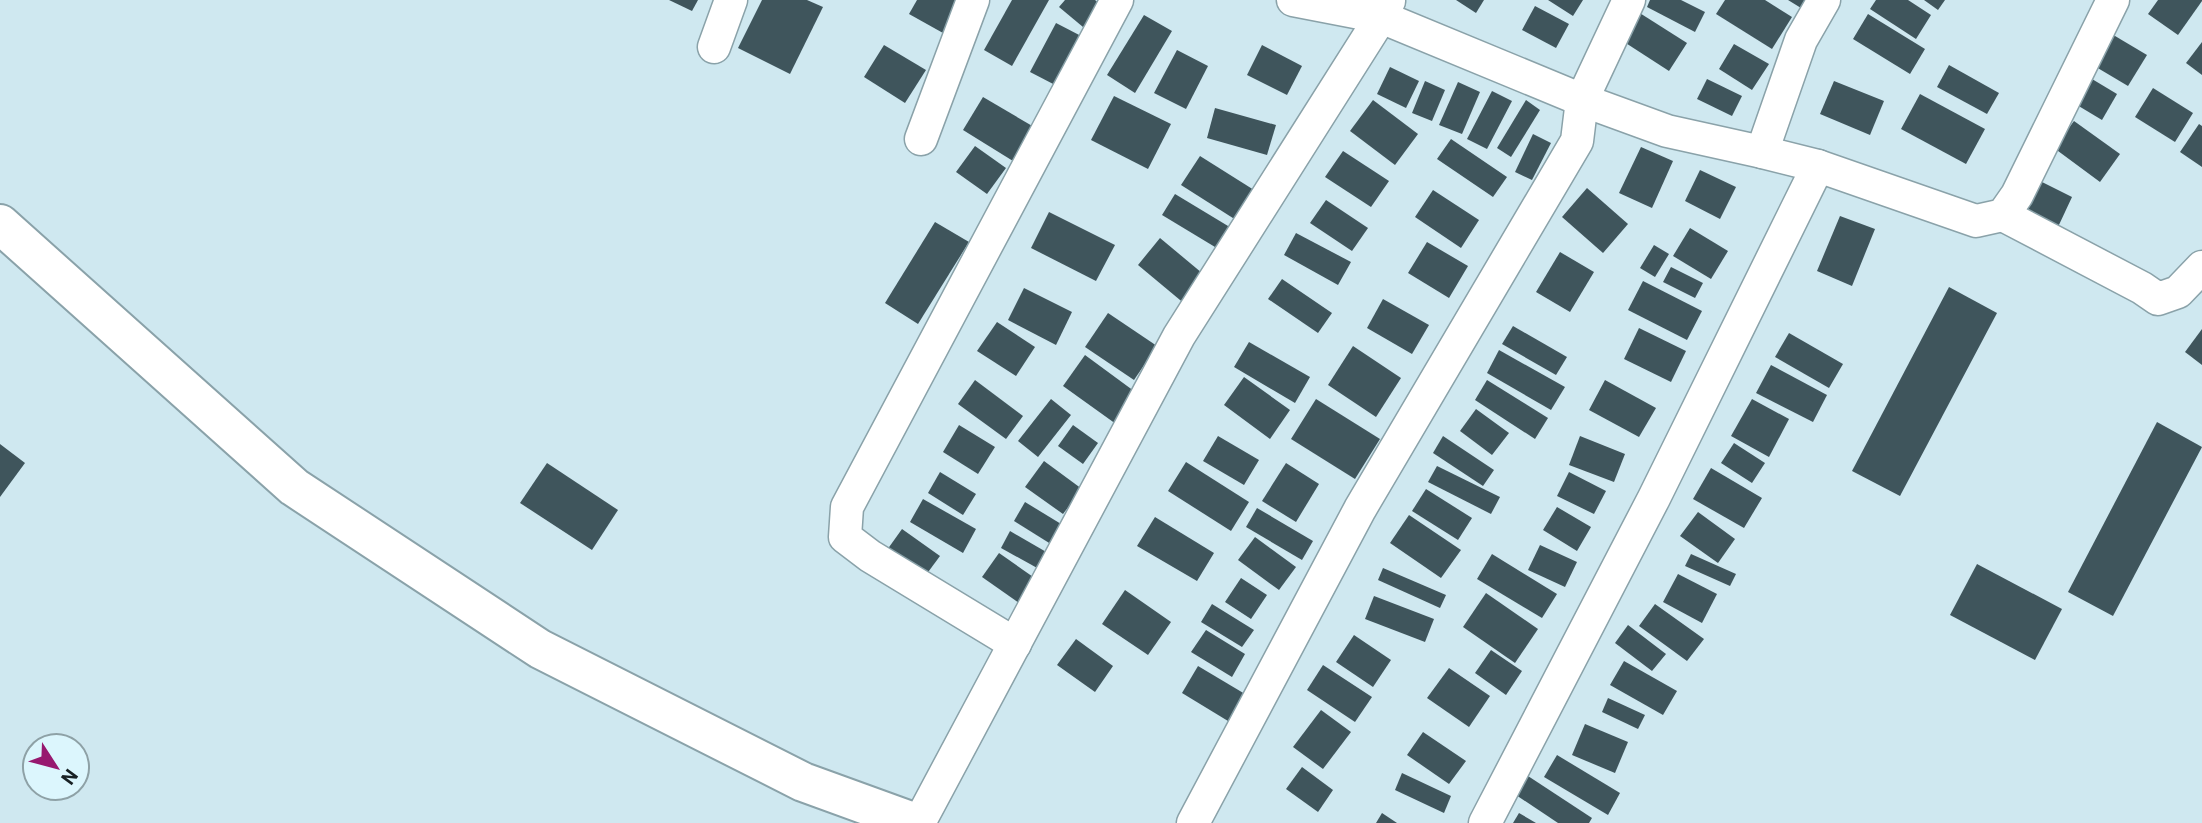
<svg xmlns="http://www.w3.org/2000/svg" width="2202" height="823" font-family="Roboto,sans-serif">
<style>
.building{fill:#3f555c}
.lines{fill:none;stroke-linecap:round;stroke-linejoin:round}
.street-casing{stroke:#8aa2a9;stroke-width:35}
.secondary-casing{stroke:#8aa2a9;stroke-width:42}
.street{stroke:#fff;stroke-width:32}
.secondary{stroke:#fff;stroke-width:38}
</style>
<rect width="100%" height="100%" fill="#cfe8f0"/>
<g class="building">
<polygon points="669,0 698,0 692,11"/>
<polygon points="762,0 807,0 823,7 790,74 738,48"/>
<polygon points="917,0 961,0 943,33 909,14"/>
<polygon points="1012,0 1049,0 1012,66 984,50"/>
<polygon points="1065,0 1095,0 1102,6 1083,27 1059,7"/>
<polygon points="1456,0 1484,0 1476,13"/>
<polygon points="1548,0 1583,0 1573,16"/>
<polygon points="1650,0 1681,0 1705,12 1695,32 1647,7"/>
<polygon points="1725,0 1765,0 1792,17 1772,49 1716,14"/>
<polygon points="1788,0 1806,0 1801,8"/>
<polygon points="1876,0 1908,0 1931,15 1916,39 1870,9"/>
<polygon points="1924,0 1945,0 1938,10"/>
<polygon points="2158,0 2202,0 2202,1 2178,35 2148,14"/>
<polygon points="1535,6 1569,24 1556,48 1522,30"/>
<polygon points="1635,10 1687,43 1669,71 1618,38"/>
<polygon points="1868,14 1925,49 1910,74 1853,39"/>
<polygon points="1144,15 1172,31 1135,93 1107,75"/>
<polygon points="1056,23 1085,38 1059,87 1030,72"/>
<polygon points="2110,33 2147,55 2128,86 2091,64"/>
<polygon points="2202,42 2202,75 2186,63"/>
<polygon points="1734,44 1769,64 1752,90 1719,69"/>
<polygon points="884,45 926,70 905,103 864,77"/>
<polygon points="1262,45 1302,66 1287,95 1247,75"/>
<polygon points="1177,50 1208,66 1186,109 1154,93"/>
<polygon points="1949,65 1999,93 1987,114 1937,87"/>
<polygon points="1390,67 1419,81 1406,108 1377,94"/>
<polygon points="2087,76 2117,94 2102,120 2072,102"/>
<polygon points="1707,79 1742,96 1732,116 1697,99"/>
<polygon points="1425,81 1445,90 1432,121 1412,113"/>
<polygon points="1834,81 1884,101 1870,135 1820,114"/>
<polygon points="1458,82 1480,92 1462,134 1439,125"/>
<polygon points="2153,88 2193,113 2175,142 2135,117"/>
<polygon points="1492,91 1512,101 1487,149 1467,139"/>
<polygon points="1920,94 1985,129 1966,164 1901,129"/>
<polygon points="1114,96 1171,124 1148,169 1091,140"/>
<polygon points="983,97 1034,127 1013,161 963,130"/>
<polygon points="1373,100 1418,134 1395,165 1350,131"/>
<polygon points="1526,100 1540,110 1511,157 1497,148"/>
<polygon points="1215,108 1276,125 1267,155 1207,138"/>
<polygon points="2074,121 2120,154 2100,182 2054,148"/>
<polygon points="2199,124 2202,126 2202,167 2180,152"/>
<polygon points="1533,134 1551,143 1532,180 1515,172"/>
<polygon points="1451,139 1507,177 1493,197 1437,159"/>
<polygon points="975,146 1006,168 987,194 956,172"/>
<polygon points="1641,147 1673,161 1652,208 1619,193"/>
<polygon points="1343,151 1389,181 1371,207 1325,177"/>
<polygon points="1200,156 1254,190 1236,220 1181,185"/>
<polygon points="1700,170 1736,187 1720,219 1685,201"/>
<polygon points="2034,178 2072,197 2058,227 2019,208"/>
<polygon points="1587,188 1628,224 1603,253 1562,217"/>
<polygon points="1433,190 1479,220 1461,248 1415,217"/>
<polygon points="1175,194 1233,229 1220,250 1162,215"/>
<polygon points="1326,200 1368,228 1352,251 1310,223"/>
<polygon points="1049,212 1115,245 1096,281 1031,248"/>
<polygon points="1840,216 1875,229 1852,286 1817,271"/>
<polygon points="935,222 969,242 918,324 885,303"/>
<polygon points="1690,228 1728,251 1711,279 1673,256"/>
<polygon points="1296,233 1351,262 1338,285 1284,255"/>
<polygon points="1160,238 1208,278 1186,305 1138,265"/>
<polygon points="1427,242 1468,266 1449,298 1408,273"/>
<polygon points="1654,245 1669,254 1655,277 1640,268"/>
<polygon points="1560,252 1594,272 1570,312 1536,292"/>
<polygon points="1671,267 1703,283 1695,298 1663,282"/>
<polygon points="1282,279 1332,313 1318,333 1268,299"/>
<polygon points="1643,281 1702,311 1687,340 1628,310"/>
<polygon points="1949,287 1997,313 1900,496 1852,471"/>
<polygon points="1024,288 1072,312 1056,345 1008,320"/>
<polygon points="1383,299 1429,325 1412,354 1367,328"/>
<polygon points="1108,313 1157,346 1134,380 1085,347"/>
<polygon points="997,322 1035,347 1016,376 977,351"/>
<polygon points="1513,326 1567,357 1556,375 1502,344"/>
<polygon points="1639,328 1686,351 1671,382 1624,359"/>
<polygon points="2202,329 2202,365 2185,352"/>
<polygon points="1789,333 1843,364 1829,388 1775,357"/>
<polygon points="1249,342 1310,377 1295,403 1234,367"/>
<polygon points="1353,346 1401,378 1376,417 1328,385"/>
<polygon points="1499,350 1565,387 1551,410 1487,373"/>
<polygon points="1085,355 1138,394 1116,424 1063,386"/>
<polygon points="1771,365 1827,395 1813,422 1756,393"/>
<polygon points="1244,377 1290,410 1270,439 1224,405"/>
<polygon points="975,380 1023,416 1006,439 958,404"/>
<polygon points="1487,380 1548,418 1535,439 1475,400"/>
<polygon points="1605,380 1656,408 1639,437 1589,410"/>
<polygon points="1051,399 1071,415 1038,457 1018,441"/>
<polygon points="1316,399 1380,439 1355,479 1291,439"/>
<polygon points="1752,399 1789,419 1769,457 1731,436"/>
<polygon points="1476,409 1509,433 1492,455 1460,431"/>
<polygon points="2157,422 2202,447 2113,616 2068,592"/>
<polygon points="959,425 995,447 978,474 943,452"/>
<polygon points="1073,425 1098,443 1083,464 1058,446"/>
<polygon points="1218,436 1259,460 1244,485 1203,461"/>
<polygon points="1443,436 1494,470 1483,486 1433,453"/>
<polygon points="1580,436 1625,454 1614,482 1569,465"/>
<polygon points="1734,443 1765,463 1752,483 1721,463"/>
<polygon points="0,444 25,463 0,497"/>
<polygon points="1044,461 1082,489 1063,514 1025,487"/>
<polygon points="1186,462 1249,502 1231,531 1168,491"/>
<polygon points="547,463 618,510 592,550 520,503"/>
<polygon points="1286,463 1319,484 1296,522 1262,501"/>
<polygon points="1437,466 1500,497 1491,514 1428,482"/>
<polygon points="1711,468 1762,498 1744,528 1693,499"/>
<polygon points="940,472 976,494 963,515 928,493"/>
<polygon points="1569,472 1606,491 1594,514 1557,496"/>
<polygon points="1426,489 1472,518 1458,540 1412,511"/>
<polygon points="923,499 976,529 963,553 910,522"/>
<polygon points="1025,502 1066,527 1054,546 1014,521"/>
<polygon points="1557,507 1591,527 1577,551 1543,530"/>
<polygon points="1257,508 1313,541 1302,560 1246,527"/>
<polygon points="1698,512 1735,539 1718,563 1680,536"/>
<polygon points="1409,515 1461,550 1441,578 1390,543"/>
<polygon points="1155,517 1214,553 1197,581 1137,546"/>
<polygon points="902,529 940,556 920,583 882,557"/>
<polygon points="1010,531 1048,553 1039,569 1001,548"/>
<polygon points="1255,537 1296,567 1279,590 1238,560"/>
<polygon points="1540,545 1577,562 1565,587 1528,570"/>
<polygon points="999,553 1036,579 1019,603 982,577"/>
<polygon points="1492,554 1557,594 1542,618 1477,579"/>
<polygon points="1691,554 1736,574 1730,586 1685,566"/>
<polygon points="1977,564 2062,609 2035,660 1950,615"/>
<polygon points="1383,568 1446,595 1440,608 1378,580"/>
<polygon points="1678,574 1717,594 1702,623 1663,602"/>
<polygon points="1241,578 1267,595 1251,619 1225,602"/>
<polygon points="1125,590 1171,622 1148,655 1102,624"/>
<polygon points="1486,593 1538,629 1515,663 1463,627"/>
<polygon points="1374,596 1434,619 1425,642 1365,619"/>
<polygon points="1212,604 1254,630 1242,647 1201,622"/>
<polygon points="1655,604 1704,639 1687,661 1639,626"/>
<polygon points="1628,625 1666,654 1652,671 1615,643"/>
<polygon points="1206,630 1245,654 1232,677 1191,652"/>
<polygon points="1354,635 1391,660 1373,687 1336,662"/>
<polygon points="1076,639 1113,666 1095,692 1057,665"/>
<polygon points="1491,650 1522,671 1506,695 1475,673"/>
<polygon points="1624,661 1677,691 1663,715 1610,685"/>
<polygon points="1323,665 1372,697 1355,722 1307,690"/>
<polygon points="1198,666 1245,694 1228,721 1182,693"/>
<polygon points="1449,668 1490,696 1469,727 1427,698"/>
<polygon points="1608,698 1645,715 1638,729 1602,712"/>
<polygon points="1321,710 1351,732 1323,769 1293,747"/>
<polygon points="1585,724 1628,742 1615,773 1572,755"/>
<polygon points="1423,732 1466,761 1449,784 1407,755"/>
<polygon points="1557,755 1620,793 1608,815 1544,777"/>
<polygon points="1302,767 1333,790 1318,812 1286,789"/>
<polygon points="1402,773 1451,796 1444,813 1395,790"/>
<polygon points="1528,776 1592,818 1589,823 1558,823 1516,795"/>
<polygon points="1382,813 1397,823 1376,823"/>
<polygon points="1519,813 1536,823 1513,823"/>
</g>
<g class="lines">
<defs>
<g id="street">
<polyline points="1293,0 1381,17 1582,100 1667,131 1762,152 1818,166 1976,221 2003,215 2017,195 2113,0"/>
<polyline points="714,47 731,0"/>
<polyline points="921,139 973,0"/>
<polyline points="1762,152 1801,40 1824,0"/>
<polyline points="2003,215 2142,288 2158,299 2178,292 2202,267"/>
<polyline points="1015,644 870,556 845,537 847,507 1117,0"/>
<polyline points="919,823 1179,336 1381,17 1389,1"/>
<polyline points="1193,823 1360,509 1577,141 1582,100 1629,0"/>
<polyline points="1485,823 1654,498 1818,166"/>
</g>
<polyline id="secondary" points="0,224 294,487 540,649 803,782 916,823"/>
</defs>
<use href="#street" class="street-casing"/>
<use href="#secondary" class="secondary-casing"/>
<use href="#street" class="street"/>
<use href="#secondary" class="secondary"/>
</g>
<g transform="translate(56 767) rotate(126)"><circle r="33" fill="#dcf6fd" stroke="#8ea1a6" stroke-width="2"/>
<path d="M0-5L12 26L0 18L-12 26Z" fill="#97186f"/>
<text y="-10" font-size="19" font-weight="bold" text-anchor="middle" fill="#182124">N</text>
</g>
</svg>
